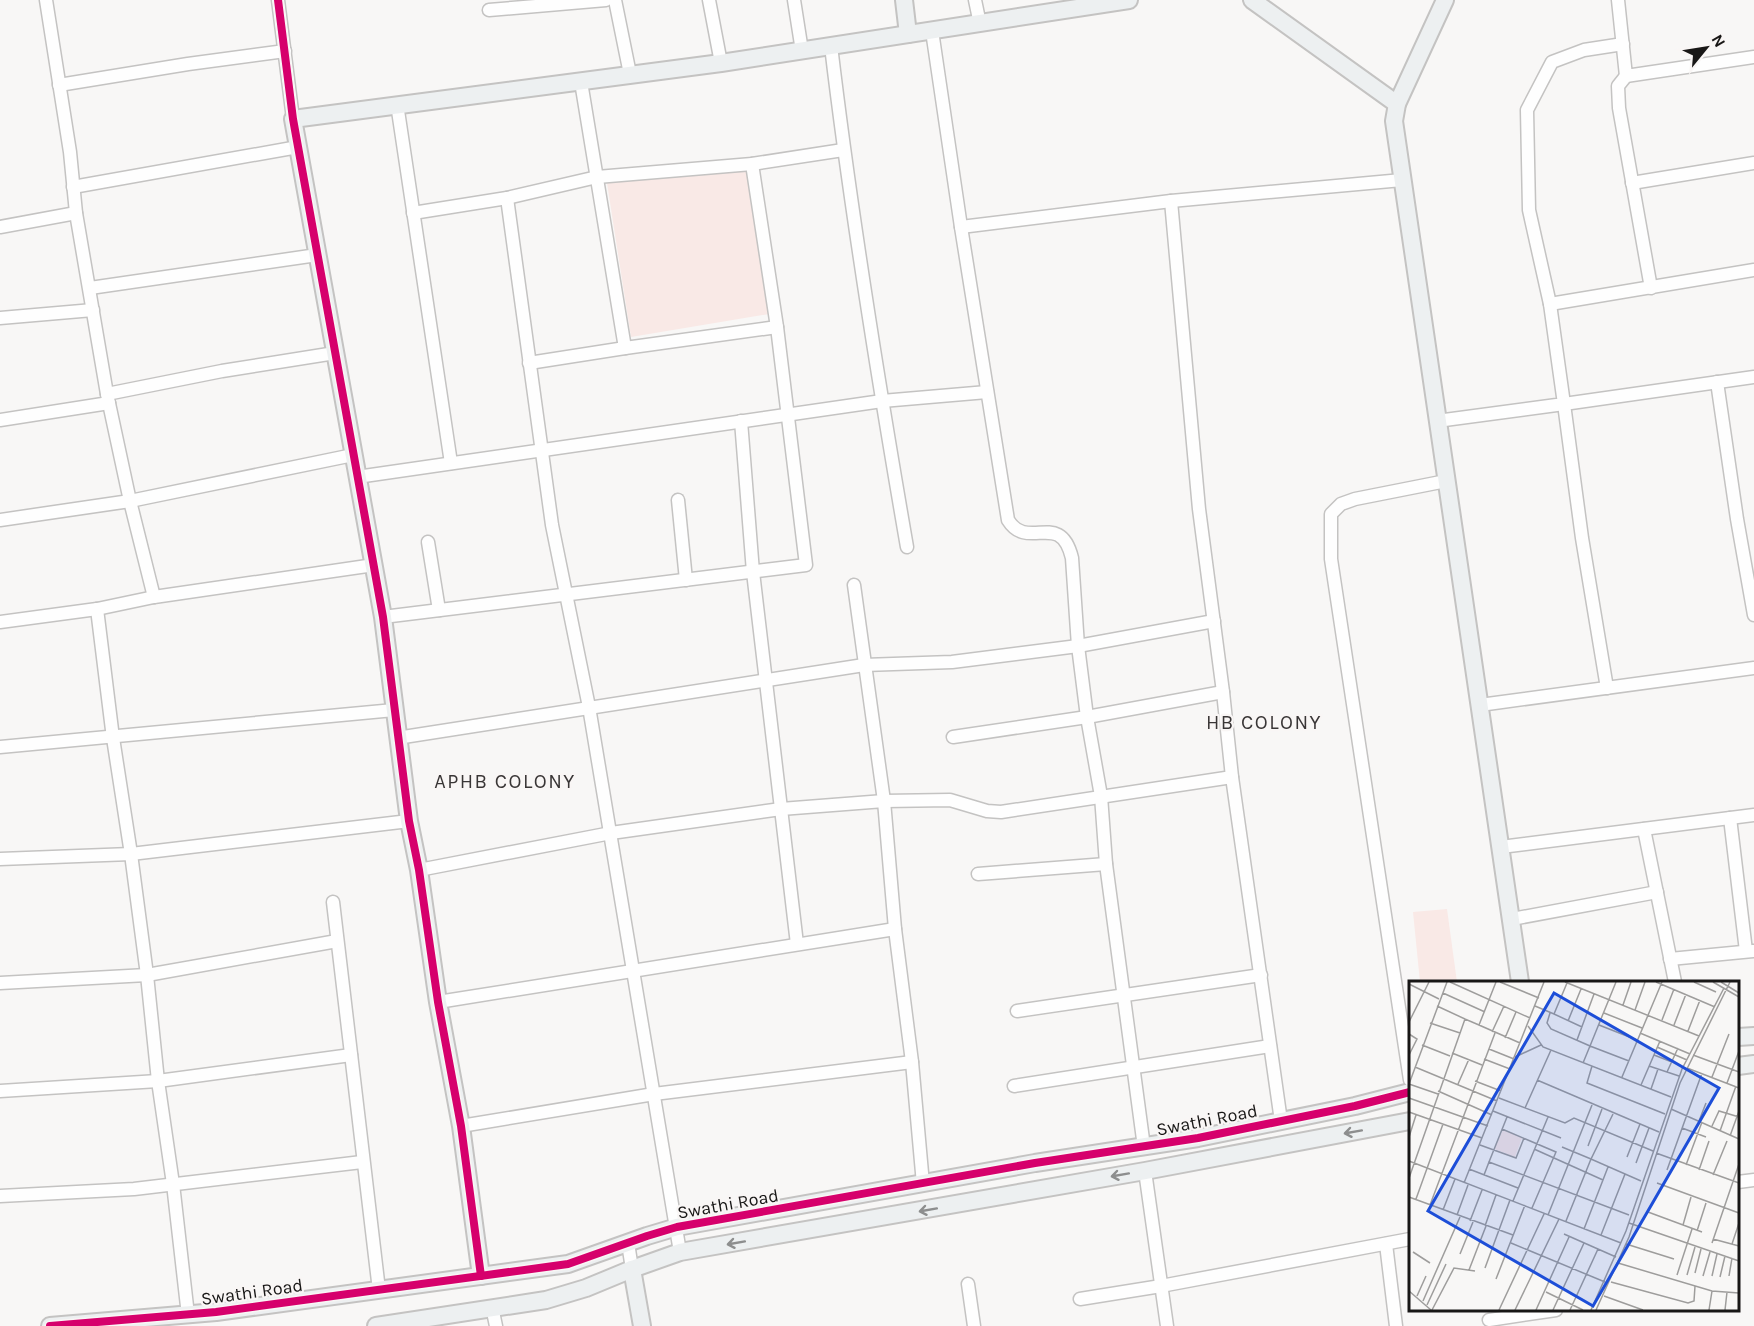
<svg xmlns="http://www.w3.org/2000/svg" width="1754" height="1326" font-family="Karla,sans-serif">
<style>
.park{fill:#f9e9e6}
.lines{fill:none;stroke-linecap:round;stroke-linejoin:round}
.street-casing{stroke:#c4c3c2;stroke-width:15}
.secondary-casing{stroke:#c4c3c2;stroke-width:20}
.street{stroke:#fefefe;stroke-width:12}
.secondary{stroke:#edf0f1;stroke-width:16}
.cycleway-casing{stroke:#f9f6f5;stroke-width:11}
.cycleway{stroke:#d6006c;stroke-width:8}
.oneway{stroke:#8d8e8e}
.labels{text-anchor:middle;dominant-baseline:central;stroke-width:4.5;stroke-linejoin:round;paint-order:stroke}
.street-label{font-size:18px;fill:#181716;stroke:#f9f6f5}
.neighbourhood-label{font-size:20px;letter-spacing:1.5px;fill:#393636;stroke:#f9f6f5}
.inset-road{fill:none;stroke:#9e9d9c;stroke-width:1.5}
.view{fill:#1d4ed8;fill-opacity:0.15;stroke:#1d4ed8;stroke-width:3}
.inset-edge{fill:none;stroke:#181716;stroke-width:3}
</style>
<rect width="100%" height="100%" fill="#f8f7f6"/>
<g class="park">
<polygon points="749,170 769,314 631,337 607,183"/>
<polygon points="1447,909 1457,982 1420,982 1413,912"/>
</g>
<g class="lines">
<defs>
<g id="street">
<polyline points="46,0 70,152 76,213 107,394 130,501 154,597"/>
<polyline points="278,0 293,119"/>
<polyline points="615,0 630,74"/>
<polyline points="709,0 721,63"/>
<polyline points="794,0 802,51"/>
<polyline points="975,0 980,24"/>
<polyline points="1618,0 1626,76 1754,57"/>
<polyline points="489,10 606,0"/>
<path d="M932,31L961,227L1008,520C1028,552 1060,509 1072,558L1078,646L1087,717L1101,796L1106,864L1144,1147"/>
<path d="M831,46C851,214 878,380 907,547"/>
<polyline points="1626,76 1618,86 1619,108 1651,288"/>
<polyline points="581,82 625,348 777,327"/>
<polyline points="59,85 188,64 285,51"/>
<polyline points="397,104 451,463"/>
<polyline points="1632,183 1754,163"/>
<polyline points="73,187 298,147"/>
<polyline points="507,198 597,177 752,164 843,150"/>
<polyline points="1171,201 1199,509 1223,692 1232,777 1281,1121"/>
<polyline points="413,213 507,198 552,525 589,707 680,1252"/>
<polyline points="0,227 76,213"/>
<polyline points="961,227 1171,201 1402,180"/>
<polyline points="90,288 317,255"/>
<polyline points="1550,304 1754,270"/>
<polyline points="0,318 93,310"/>
<polyline points="529,363 625,348"/>
<polyline points="1717,382 1737,519 1754,615"/>
<polyline points="107,394 222,371 335,353"/>
<polyline points="0,420 109,403"/>
<polyline points="741,421 753,572 797,944"/>
<polyline points="1437,421 1564,404 1550,304 1529,210 1527,110 1552,62 1584,50 1623,44"/>
<polyline points="357,477 882,401 987,392"/>
<polyline points="678,500 686,580"/>
<polyline points="0,520 130,501 353,455"/>
<polyline points="428,542 439,610"/>
<polyline points="854,585 884,801 950,800 987,811 1001,812 1232,777"/>
<polyline points="97,609 113,738 131,854 147,975 158,1081 173,1184 188,1315"/>
<polyline points="383,617 806,565 777,327 752,164"/>
<polyline points="0,622 97,609 154,597 374,565"/>
<polyline points="1607,688 1582,538 1564,404 1754,377"/>
<polyline points="1480,705 1754,668"/>
<polyline points="953,737 1087,717 1223,692"/>
<polyline points="397,738 864,665 952,662 1078,646 1214,621"/>
<polyline points="0,747 394,710"/>
<polyline points="1730,818 1746,951"/>
<polyline points="1644,829 1675,982"/>
<polyline points="1501,847 1754,815"/>
<polyline points="0,859 131,854 409,821"/>
<polyline points="419,870 611,833 781,809 884,801 895,929 912,1062 923,1184"/>
<polyline points="978,874 1106,864"/>
<polyline points="333,902 379,1290"/>
<polyline points="1512,919 1657,892"/>
<polyline points="1670,959 1753,951"/>
<polyline points="0,983 147,975 337,941"/>
<polyline points="438,1002 895,929"/>
<polyline points="1017,1011 1261,975"/>
<polyline points="1410,1080 1331,559 1331,514 1341,504 1355,499 1446,481"/>
<polyline points="1014,1086 1270,1046"/>
<polyline points="0,1091 158,1081 351,1055"/>
<polyline points="461,1126 654,1094 912,1062"/>
<polyline points="1145,1171 1167,1326"/>
<polyline points="1738,1182 1754,1180"/>
<polyline points="0,1196 134,1189 362,1162"/>
<polyline points="628,1243 632,1269"/>
<polyline points="1386,1244 1396,1326"/>
<polyline points="968,1284 974,1326"/>
<polyline points="1080,1299 1161,1286 1410,1239"/>
<polyline points="492,1307 496,1326"/>
<polyline points="1489,1320 1556,1310"/>
</g>
<g id="secondary">
<polyline points="904,0 908,34"/>
<polyline points="1252,0 1397,104"/>
<polyline points="1445,0 1397,104 1394,121 1520,982"/>
<polyline points="1738,1037 1754,1036"/>
<polyline points="1738,1066 1754,1064"/>
<polyline points="632,1269 642,1326"/>
<polyline points="481,1276 461,1126 438,1002 419,870 409,821 383,617 293,119 721,63 1129,0"/>
<polyline points="50,1326 216,1312 568,1264 647,1236 677,1227 1035,1163 1198,1138 1355,1106 1410,1092"/>
<polyline points="376,1326 546,1300 586,1288 632,1269 680,1252 1145,1171 1410,1121"/>
</g>
</defs>
<use href="#street" class="street-casing"/>
<use href="#secondary" class="secondary-casing"/>
<use href="#street" class="street"/>
<use href="#secondary" class="secondary"/>
<defs>
<g id="cycleway">
<polyline points="278,0 293,119 383,617 409,821 419,870 438,1002 461,1126 481,1276"/>
<polyline points="50,1326 216,1312 568,1264 647,1236 677,1227 1035,1163 1198,1138 1355,1106 1410,1092"/>
</g>
</defs>
<use href="#cycleway" class="cycleway-casing"/>
<use href="#cycleway" class="cycleway"/>
</g>
<defs><path id="oneway-shaft" d="M-6 0H5M1.5-3L5.5 0L1.5 3" fill="none" stroke-width="1.6" stroke-linecap="round" stroke-linejoin="round" transform="scale(1.5)"/></defs>
<g class="oneway">
<use href="#oneway-shaft" transform="translate(1353 1132) rotate(170)"/>
<use href="#oneway-shaft" transform="translate(1120 1175) rotate(170)"/>
<use href="#oneway-shaft" transform="translate(928 1210) rotate(170)"/>
<use href="#oneway-shaft" transform="translate(736 1243) rotate(170)"/>
</g>
<g class="labels">
<g class="street-label">
<text transform="translate(1207 1120) rotate(-11)">Swathi Road</text>
<text transform="translate(728 1204) rotate(-10)">Swathi Road</text>
<text transform="translate(252 1292) rotate(-8)">Swathi Road</text>
</g>
<g class="neighbourhood-label">
<text x="1264" y="722">HB COLONY</text>
<text x="505" y="781">APHB COLONY</text>
</g>
</g>
<g transform="translate(1409 981)">
<rect width="330" height="330" fill="#f8f7f6"/>
<path d="M94,149L113,157L106,176L85,168Z" fill="#f9e9e6"/>
<path class="inset-road" d="M41,1L121,37M87,1L70,44L111,62M91,1L130,17M156,1L290,55M207,1L181,65L220,80M247,1L306,26M285,1L307,11M304,1L330,16M312,1L330,12M0,3L30,18M34,12L76,31M214,24L222,1M28,25L56,38M126,25L145,33L158,2M226,29L236,1M141,32L138,42L142,48L181,65L174,82M195,32L233,47M145,33L173,46M253,39L265,8M159,40L172,8M0,41L20,1M21,42L51,52M190,44L228,59M265,44L277,13M119,45L134,66L262,116M279,50L291,19M83,51L95,25M231,52L281,73M0,53L8,58L0,74M96,57L107,31M168,59L185,13M13,64L41,75M248,66L278,79M80,68L105,78M43,72L73,84M245,74L263,81M284,74L330,91M106,76L132,64M75,78L101,88M183,85L178,102L256,133M240,85L270,95M6,86L88,120M278,87L330,107M258,91L269,67M213,96L253,1M303,96L320,53M128,99L250,151M66,100L92,110M318,102L330,70M0,103L38,1M0,103L29,113M49,103L60,78M232,104L251,60M242,108L249,88M29,110L83,134M0,117L79,145M90,117L156,142L165,137L244,170M116,127L142,69M262,128L330,158M84,130L152,157M0,131L73,157M290,140L297,122M303,145L310,130L330,136M273,147L297,156M93,148L147,171L123,227M311,150L327,105M321,155L330,130M0,156L7,134M71,164L107,177L115,157M179,165L193,128M153,166L182,178L204,133M125,168L194,199M247,172L330,202M218,176L231,143M0,180L212,262M80,181L98,136M227,182L240,147M277,184L293,141M60,188L109,207M258,189L293,92M290,189L300,160M75,194L80,181L220,234M304,194L318,160M0,197L56,38L70,44M55,202L135,1M248,202L330,232M0,216L104,254M7,218L34,143M104,220L139,136M21,224L86,52M34,229L46,198M239,231L293,251M48,234L59,204M139,234L183,124M61,240L73,209M157,240L182,178L232,200M220,242L330,280M274,244L282,216M76,245L87,214M175,248L199,186M288,250L297,222M155,253L207,276M192,254L216,193M304,258L330,265M102,262L196,301M303,262L330,183M217,263L265,278M323,263L330,242M4,271L21,282M51,273L64,241M209,282L303,310L330,312M76,287L101,219M60,289L77,245M286,292L292,268M268,294L283,248M278,294L286,266M294,295L301,271M303,295L308,273M320,295L323,277M311,296L316,275M87,298L116,224M202,301L279,322L285,320L286,305M0,310L22,329M137,311L174,329M8,315L17,295M195,315L234,329M14,320L51,236M18,324L37,283M23,329L45,287L66,290M90,329L135,233M106,329L150,238M127,329L160,256M144,329L175,262M161,329L189,268M182,329L217,250L273,88L315,7M187,329L220,256L271,102L321,1M300,329L303,310M316,329L318,311"/>
<path class="view" d="M145,12L310,107L184,325L19,230Z"/>
<rect width="330" height="330" class="inset-edge"/>
</g>
<g transform="translate(1706 48) rotate(60)" stroke="#f9f6f5" stroke-width="4.5" paint-order="stroke">
<path d="M0-4.5L10 22L0 15L-10 22Z" fill="#181716"/>
<text y="-9" font-size="16" font-weight="bold" text-anchor="middle" fill="#181716">N</text>
</g>
</svg>
